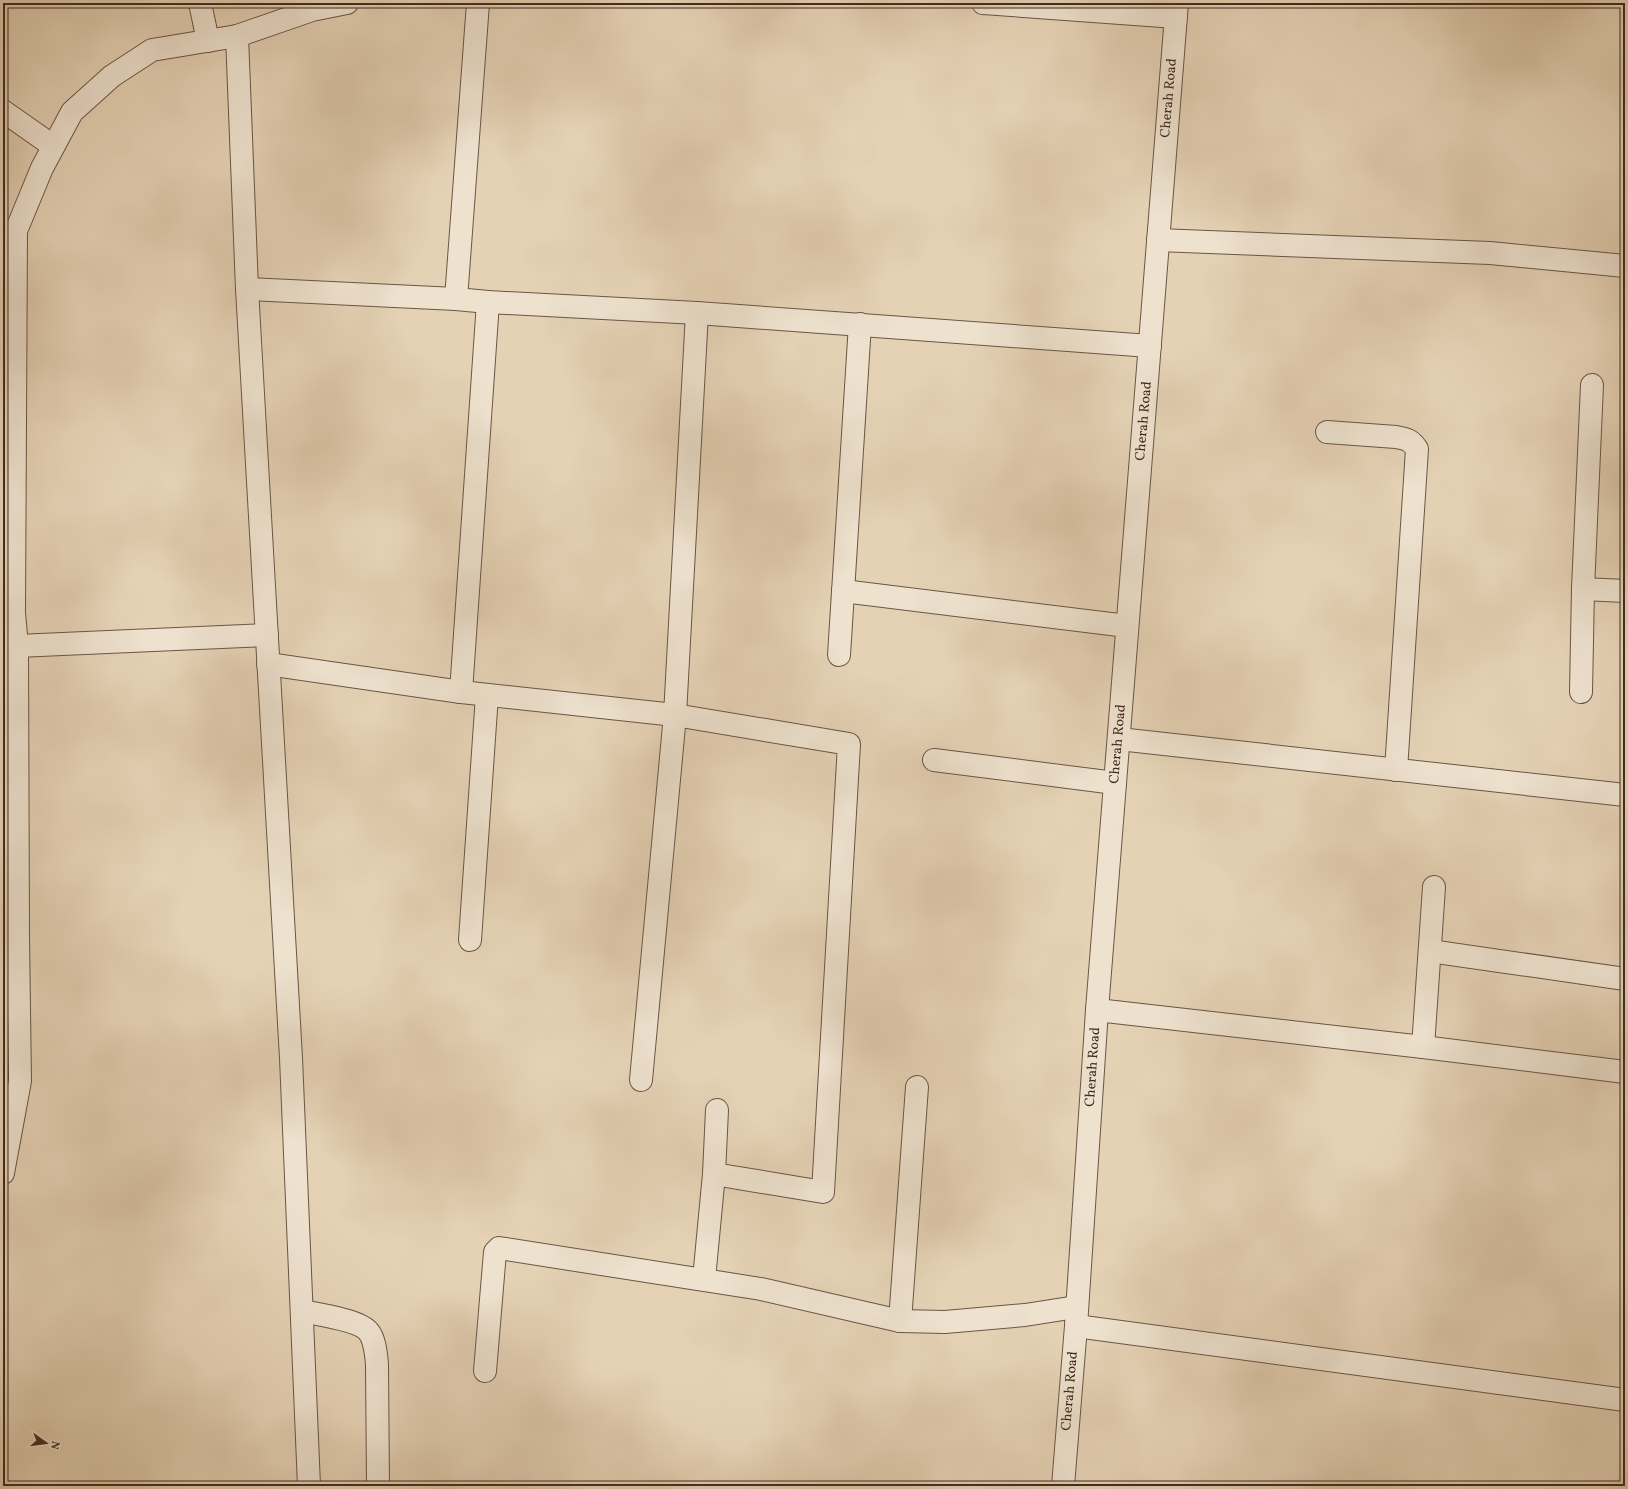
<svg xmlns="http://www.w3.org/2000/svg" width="1628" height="1489" font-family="Vollkorn,serif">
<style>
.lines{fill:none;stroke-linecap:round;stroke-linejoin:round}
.minor-casing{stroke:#6b5545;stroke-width:24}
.tertiary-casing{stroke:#6b5545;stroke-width:24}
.minor{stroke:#eee2cf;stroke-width:22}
.tertiary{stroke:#eee2cf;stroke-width:22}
.labels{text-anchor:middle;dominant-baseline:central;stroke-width:3.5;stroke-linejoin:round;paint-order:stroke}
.street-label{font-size:14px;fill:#422b20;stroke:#eee2cf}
</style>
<rect width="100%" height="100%" fill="#e5d2b5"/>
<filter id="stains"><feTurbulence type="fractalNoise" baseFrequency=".005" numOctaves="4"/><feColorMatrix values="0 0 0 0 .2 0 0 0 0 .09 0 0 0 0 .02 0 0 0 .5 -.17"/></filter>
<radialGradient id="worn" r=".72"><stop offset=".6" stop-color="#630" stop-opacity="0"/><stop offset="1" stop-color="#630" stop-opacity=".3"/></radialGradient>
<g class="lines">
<defs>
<g id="minor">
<polyline points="200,3 208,41"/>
<polyline points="983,3 1176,17"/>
<polyline points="237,36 247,289 291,1058 309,1486"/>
<polyline points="3,111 53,146"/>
<polyline points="1158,240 1490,253 1625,266"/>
<polyline points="247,289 456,299 488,302 697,313 1150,346"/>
<polyline points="456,299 478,3"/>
<path d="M1327,432L1396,437C1407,439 1411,440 1417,449L1396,770"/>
<polyline points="1583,589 1625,591"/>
<polyline points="843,591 1127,626"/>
<polyline points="17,646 267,635"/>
<polyline points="839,655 860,324"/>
<polyline points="268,664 461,692 675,715 849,744 823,1192 714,1174"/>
<polyline points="461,692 488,302"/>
<polyline points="1581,692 1583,589 1592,385"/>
<polyline points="1119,739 1625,795"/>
<polyline points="934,760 1115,783"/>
<polyline points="470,940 487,695"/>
<polyline points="1430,951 1625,979"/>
<polyline points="1097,1010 1423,1047 1625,1072"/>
<polyline points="1423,1047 1434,887"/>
<polyline points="641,1080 675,715 697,313"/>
<polyline points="3,1173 20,1081 18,937 17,646 14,613 16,231 42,168 72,112 112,76 152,50 237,36 312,10 347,3"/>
<polyline points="704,1279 714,1174 717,1110"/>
<path d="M302,1311C316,1314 359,1320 368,1331C375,1339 376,1354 377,1364L378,1486"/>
<polyline points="900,1321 917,1087"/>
<polyline points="1076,1326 1625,1400"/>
<polyline points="485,1371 495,1252 499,1248 761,1289 900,1321 945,1322 1025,1315 1076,1307"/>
</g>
<polyline id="tertiary" points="1063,1486 1076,1326 1097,1010 1177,3"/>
</defs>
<use href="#minor" class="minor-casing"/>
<use href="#tertiary" class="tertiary-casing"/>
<use href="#minor" class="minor"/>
<use href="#tertiary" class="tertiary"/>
</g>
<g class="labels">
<g class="street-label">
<text transform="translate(1169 98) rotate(-85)">Cherah Road</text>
<text transform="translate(1144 421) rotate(-85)">Cherah Road</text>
<text transform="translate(1118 744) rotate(-85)">Cherah Road</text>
<text transform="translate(1093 1067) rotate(-86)">Cherah Road</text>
<text transform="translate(1070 1391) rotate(-85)">Cherah Road</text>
</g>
</g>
<rect width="1628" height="1489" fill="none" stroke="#e5d2b5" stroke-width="16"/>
<rect x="4" y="4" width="1620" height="1481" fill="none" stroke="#422b20" stroke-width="2"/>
<rect x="8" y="8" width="1612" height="1473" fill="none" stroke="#422b20"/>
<g transform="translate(46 1443) rotate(104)" stroke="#eee2cf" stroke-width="3" paint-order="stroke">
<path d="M0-3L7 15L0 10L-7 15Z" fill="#422b20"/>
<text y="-6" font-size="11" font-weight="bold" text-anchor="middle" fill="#422b20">N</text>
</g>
<rect width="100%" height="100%" filter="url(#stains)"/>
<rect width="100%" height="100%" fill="url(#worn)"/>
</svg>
